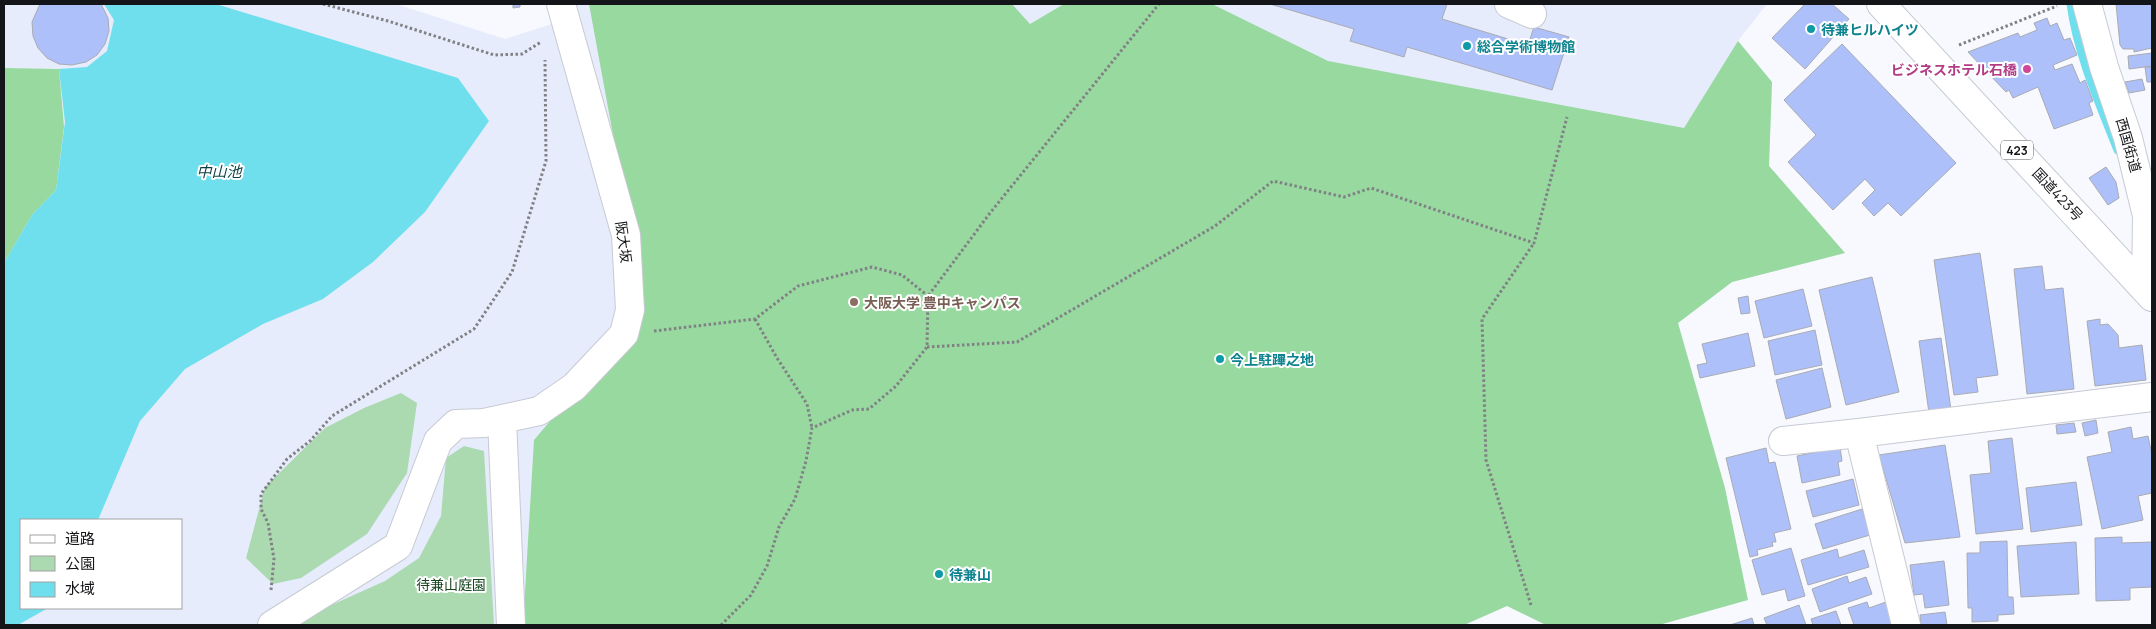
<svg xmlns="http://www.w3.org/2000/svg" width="2156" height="629" font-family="Manrope,'Noto Sans JP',sans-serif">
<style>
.built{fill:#e7ecfc;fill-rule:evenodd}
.green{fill:#abd9b0}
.forest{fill:#97d99f}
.water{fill:#6fdfed}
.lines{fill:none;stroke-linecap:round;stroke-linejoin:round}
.stream{stroke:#6fdfed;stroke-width:9}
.building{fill:#aec0f9;stroke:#a8abb3}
.minor-casing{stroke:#c7cad3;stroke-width:30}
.highway-casing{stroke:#c7cad3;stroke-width:30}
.path{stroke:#808185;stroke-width:3;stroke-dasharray:2.5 2.5;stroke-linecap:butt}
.minor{stroke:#fff;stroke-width:28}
.highway{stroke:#fff;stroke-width:28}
.culture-dot{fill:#0f9aa8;stroke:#fff;stroke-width:2}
.hotel-dot{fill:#d1479c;stroke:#fff;stroke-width:2}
.education-dot{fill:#8d6e63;stroke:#fff;stroke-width:2}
.labels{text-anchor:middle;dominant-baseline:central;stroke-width:4;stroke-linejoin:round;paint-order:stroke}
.shield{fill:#fff;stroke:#5a5b5d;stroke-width:1}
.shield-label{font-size:12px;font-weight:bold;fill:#141518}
.culture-label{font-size:14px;font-weight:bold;fill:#0d838f;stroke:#fff;text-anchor:start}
.hotel-label{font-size:14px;font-weight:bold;fill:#b23c85;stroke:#fff;text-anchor:end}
.street-label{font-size:14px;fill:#141518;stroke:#fff}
.education-label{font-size:14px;font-weight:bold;fill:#785e54;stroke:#fff;text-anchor:start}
.park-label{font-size:14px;fill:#174520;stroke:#fff}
.water-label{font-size:15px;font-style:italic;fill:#093f45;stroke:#fff}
</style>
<rect width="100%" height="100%" fill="#f7f9fe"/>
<path class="built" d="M4,4H396L505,39L555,23L550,4H1767L1738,41L1772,82L1769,166L1845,253L1732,282L1678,323L1746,594L1546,625L1507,606L1464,625H4ZM21,520H181V608H21Z"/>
<g class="green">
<polygon points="401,393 417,403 407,473 367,534 301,578 273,584 246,558 265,487 325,428 364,408"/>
<polygon points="464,446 484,451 494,625 300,625 327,607 385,581 419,558 441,516 446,458"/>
</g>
<g class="forest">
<polygon points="589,4 1012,4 1030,24 1064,4 1212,4 1328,61 1684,128 1738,41 1772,82 1769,166 1845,253 1732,282 1678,323 1725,488 1748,600 1659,625 1546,625 1507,606 1464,625 523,625 534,440 645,309"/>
<polygon points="4,68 59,69 64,127 56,190 32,215 4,263"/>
</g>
<polygon class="water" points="104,4 216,4 458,78 489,121 425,212 373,262 323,299 263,324 185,369 140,421 98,520 21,520 21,608 48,608 18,625 4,625 4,263 32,215 56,190 65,122 59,69 87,67 107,51 114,20"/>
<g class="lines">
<path class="stream" d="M2071,4C2078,55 2099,102 2118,150"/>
</g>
<g class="building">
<polygon points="40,4 101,4 108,18 109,31 105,44 97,55 86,62 72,65 59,64 47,58 38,48 33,36 32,22"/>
<polygon points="513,4 520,4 520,7 513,8"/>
<polygon points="1270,4 1447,4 1442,19 1528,45 1534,27 1569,37 1552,90 1407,47 1404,57 1350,41 1354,29"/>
<polygon points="1805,4 1832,4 1849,19 1805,69 1772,38"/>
<polygon points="2116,4 2152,4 2152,48 2134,52 2134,49 2123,49 2120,45"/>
<polygon points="2047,18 2050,26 2057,23 2064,40 2070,38 2077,55 2053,65 2055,70 2072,64 2080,83 2085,80 2093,101 2089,103 2093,115 2054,129 2038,87 2013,98 2009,90 2006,92 1968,52 2018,33 2020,37 2037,30 2034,23"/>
<polygon points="1842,44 1956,163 1901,216 1888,203 1874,216 1862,203 1875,190 1865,179 1833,210 1788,162 1816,135 1784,100"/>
<polygon points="2152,53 2152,66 2129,69 2128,56"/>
<polygon points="2145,67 2152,67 2152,82 2147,82"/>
<polygon points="2142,79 2145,90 2129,93 2125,82"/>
<polygon points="2106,167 2116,182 2119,198 2108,205 2089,178"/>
<polygon points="1980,253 1998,375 1976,378 1978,392 1954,395 1934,260"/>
<polygon points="2042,266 2045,290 2063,288 2074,389 2027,394 2014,269"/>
<polygon points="1872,277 1899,392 1846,405 1819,290"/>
<polygon points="1803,289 1812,326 1764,338 1755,301"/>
<polygon points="1748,296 1750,313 1741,314 1738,298"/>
<polygon points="2100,319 2100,325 2108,324 2118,335 2119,348 2142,345 2146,380 2095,386 2087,321"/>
<polygon points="1815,330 1822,365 1775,375 1768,341"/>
<polygon points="1748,333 1755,366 1700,378 1697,365 1707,363 1702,344"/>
<polygon points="1941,338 1951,410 1929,413 1919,341"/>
<polygon points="1822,368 1831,407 1786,419 1776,380"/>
<polygon points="2096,420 2098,433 2085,436 2082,423"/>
<polygon points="2074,423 2076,432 2057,434 2056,425"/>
<polygon points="2131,427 2133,439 2148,436 2152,455 2152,493 2138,496 2143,520 2102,529 2087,457 2112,452 2108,432"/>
<polygon points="2012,438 2023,529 1976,534 1970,475 1991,473 1988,441"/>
<polygon points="1945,445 1960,537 1905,543 1879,455"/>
<polygon points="1840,447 1842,461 1838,462 1840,475 1802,483 1797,456"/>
<polygon points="1766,448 1769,463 1775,462 1791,529 1774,533 1776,542 1772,542 1773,546 1757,550 1758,555 1750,557 1726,458"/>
<polygon points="1853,479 1859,505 1813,517 1806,491"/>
<polygon points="2076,482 2082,525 2031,532 2026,488"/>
<polygon points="1862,509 1870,535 1823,549 1815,524"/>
<polygon points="2122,537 2122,543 2152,542 2152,587 2130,588 2130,600 2096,601 2095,538"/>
<polygon points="2007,541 2008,597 2013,597 2014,614 1998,615 1998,621 1972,622 1972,608 1968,608 1967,553 1980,553 1980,542"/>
<polygon points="2076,542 2079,594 2021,597 2017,546"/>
<polygon points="1791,548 1805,596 1788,601 1785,589 1762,595 1752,560"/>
<polygon points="1837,549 1839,558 1864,550 1869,567 1808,585 1801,560"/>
<polygon points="1944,561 1949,605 1925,608 1923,594 1914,595 1910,565"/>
<polygon points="1847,576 1849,583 1866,577 1872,594 1820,612 1812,589"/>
<polygon points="1867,602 1869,608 1886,602 1894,625 1854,625 1848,608"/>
<polygon points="1799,605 1806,625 1767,625 1764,618"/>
<polygon points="1836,611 1841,625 1813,625 1811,619"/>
<polygon points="1945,612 1947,625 1921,625 1920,615"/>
<polygon points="1752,618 1754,625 1730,625"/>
</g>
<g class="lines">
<defs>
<g id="minor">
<polyline points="1509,4 1532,14"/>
<polyline points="2087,4 2104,67 2128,138 2147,216 2146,289"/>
<polyline points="502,420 511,625"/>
<polyline points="1783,441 1859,433"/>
<polyline points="272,625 398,546 438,441 456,424 484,423 539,411 574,387 624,334 630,310 626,235 561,4"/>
<polyline points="1906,625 1859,433 2152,397"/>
</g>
<polyline id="highway" points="1881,4 2152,297"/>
</defs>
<use href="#minor" class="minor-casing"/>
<use href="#highway" class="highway-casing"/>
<g class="path">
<polyline points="323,4 388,21 494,55 522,54 541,42"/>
<polyline points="1959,45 2057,6"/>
<polyline points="755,319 777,358 807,404 812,428"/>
<polyline points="654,331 755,319 798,286 872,267 902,275 928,296"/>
<polyline points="927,347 1017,342 1215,226 1273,181 1344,197 1371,188 1534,243 1567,117"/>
<polyline points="271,590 274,559 268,523 261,509 261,494 287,459 310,441 332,416 474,329 512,272 546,161 545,60"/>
<polyline points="1531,605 1486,460 1482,319 1534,243"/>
<polyline points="721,625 751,595 767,566 779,527 795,499 806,461 812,428 852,410 869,409 896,386 927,347 928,296 990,213 1159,4"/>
</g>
<use href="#minor" class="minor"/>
<use href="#highway" class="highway"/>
</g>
<g class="culture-dot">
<circle cx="1811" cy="29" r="5"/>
<circle cx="1467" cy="46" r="5"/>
<circle cx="1220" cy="359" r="5"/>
<circle cx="939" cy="574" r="5"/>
</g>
<circle class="hotel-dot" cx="2027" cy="69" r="5"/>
<circle class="education-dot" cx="854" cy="302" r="5"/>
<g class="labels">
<rect class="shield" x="2001" y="140.5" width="32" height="19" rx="4"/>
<g class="shield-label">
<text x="2017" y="150">423</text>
</g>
<g class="culture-label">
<text x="1821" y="29">待兼ヒルハイツ</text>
<text x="1477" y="46">総合学術博物館</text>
<text x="1230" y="359">今上駐蹕之地</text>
<text x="949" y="574">待兼山</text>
</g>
<g class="hotel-label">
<text x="2017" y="69">ビジネスホテル石橋</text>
</g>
<g class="street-label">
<text transform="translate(2129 145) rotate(74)">西国街道</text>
<text transform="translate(2058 194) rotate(47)">国道423号</text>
<text transform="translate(624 242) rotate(82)">阪大坂</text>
</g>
<g class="education-label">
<text x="864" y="302">大阪大学 豊中キャンパス</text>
</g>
<g class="park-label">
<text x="451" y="584">待兼山庭園</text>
</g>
<g class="water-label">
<text x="219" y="171">中山池</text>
</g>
</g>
<rect width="2156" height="629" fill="none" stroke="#141518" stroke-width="10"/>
<rect x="20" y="519" width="162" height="90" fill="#ffffff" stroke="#a1a1a3"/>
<rect x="30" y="535" width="25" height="8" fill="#ffffff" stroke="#a1a1a3"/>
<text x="65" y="544" font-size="15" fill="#141518">道路</text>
<rect x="30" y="556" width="25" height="15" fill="#abd9b0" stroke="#a1a1a3"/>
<text x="65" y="569" font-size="15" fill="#141518">公園</text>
<rect x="30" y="582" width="25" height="15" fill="#6fdfed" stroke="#a1a1a3"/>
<text x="65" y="594" font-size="15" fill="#141518">水域</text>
</svg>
